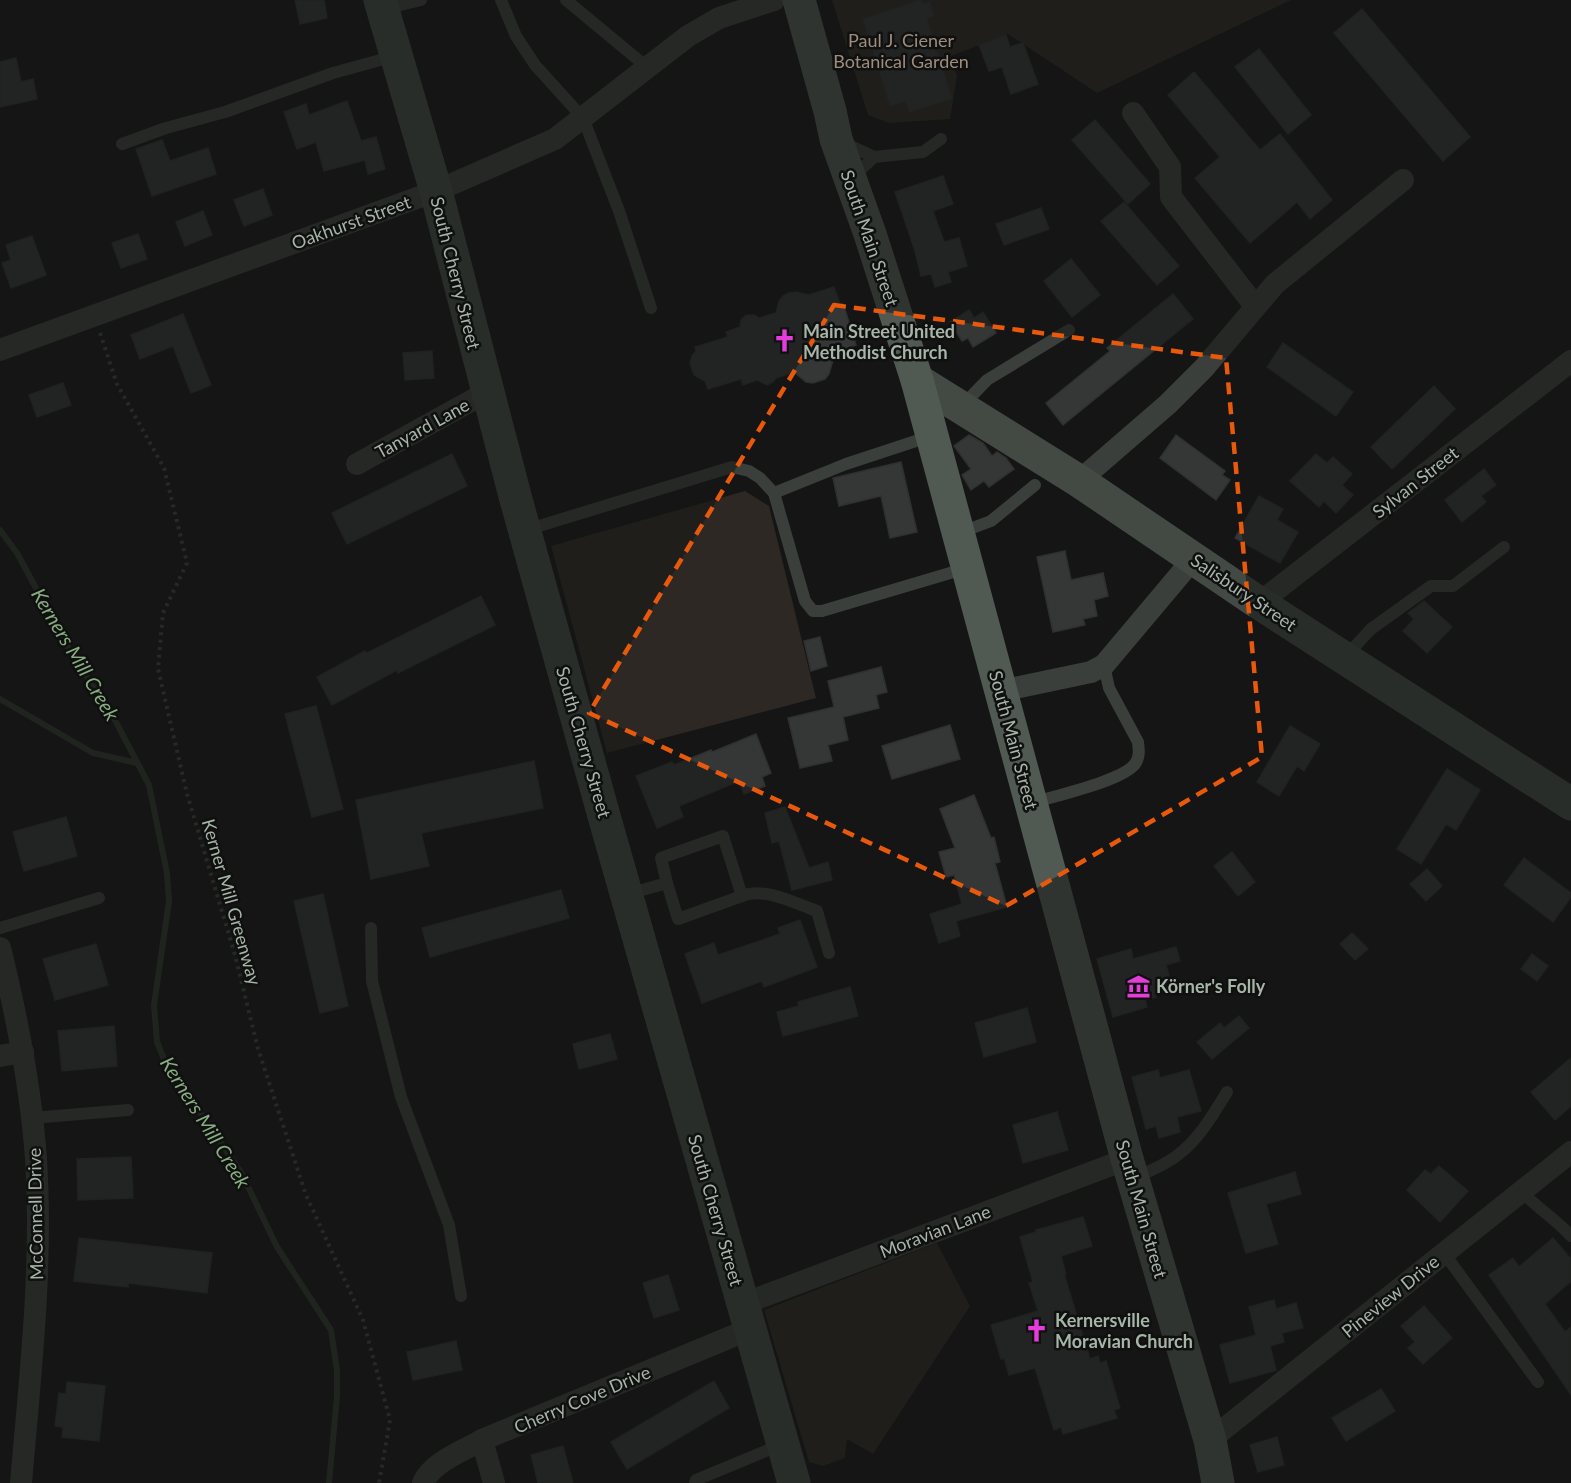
<svg xmlns="http://www.w3.org/2000/svg" width="1571" height="1483" font-family="Lato,sans-serif">
<style>
.green{fill:#2d2824}
.lines{fill:none;stroke-linecap:round;stroke-linejoin:round}
.stream{stroke:#2d382b;stroke-width:6}
.building{fill:#343735;stroke:#2e312f;stroke-width:1.5}
.path{stroke:#3d433e;stroke-width:4;stroke-dasharray:3 4.5;stroke-linecap:butt}
.service{stroke:#3a3f3b;stroke-width:12}
.minor{stroke:#3a3f3b;stroke-width:22}
.secondary{stroke:#434a44;stroke-width:33}
.primary{stroke:#515953;stroke-width:33}
.marked{fill:none;stroke:#e8590c;stroke-width:4.5;stroke-dasharray:12 8;stroke-linejoin:round}
.labels{text-anchor:middle;dominant-baseline:central;stroke-width:5;stroke-linejoin:round;paint-order:stroke}
.park-label{font-size:18px;fill:#9e8d7f;stroke:#0f100f}
.street-label{font-size:18px;fill:#a7b5a8;stroke:#0f100f}
.poi-label{font-size:18px;font-weight:bold;fill:#a7b5a8;stroke:#0f100f;text-anchor:start}
.water-label{font-size:20px;font-style:italic;fill:#87ad80;stroke:#0f100f}
</style>
<rect width="100%" height="100%" fill="#141514"/>
<g class="green">
<polygon points="832,0 1291,0 1097,93 1008,34 951,56 957,76 950,119 889,123 868,115"/>
<polygon points="745,491 769,506 816,698 607,753 551,546"/>
<polygon points="937,1243 970,1306 873,1454 847,1439 845,1458 823,1466 809,1462 764,1310"/>
</g>
<g class="lines">
<g class="stream">
<polyline points="0,530 17,553 69,649 116,722 149,785 167,873 169,901 154,1005 157,1042 168,1069 209,1125 242,1174 277,1247 331,1330 337,1371 337,1396 329,1483"/>
<polyline points="0,699 93,753 137,763"/>
</g>
</g>
<g class="building">
<polygon points="295,0 324,0 327,18 300,24"/>
<polygon points="920,0 923,4 930,2 934,16 927,19 952,99 909,112 906,101 890,106 863,19"/>
<polygon points="1362,9 1470,137 1443,161 1334,33"/>
<polygon points="1006,35 1010,47 1023,43 1038,84 1011,94 1002,67 989,71 979,45"/>
<polygon points="1259,49 1311,115 1288,134 1235,67"/>
<polygon points="16,58 21,82 33,79 37,99 0,107 0,62"/>
<polygon points="1194,72 1260,150 1280,134 1332,200 1310,219 1297,202 1250,243 1195,178 1220,157 1168,95"/>
<polygon points="347,101 361,141 376,137 385,169 368,174 365,160 324,171 316,142 297,149 284,112 306,104 309,115"/>
<polygon points="1095,120 1150,184 1128,204 1072,140"/>
<polygon points="162,140 170,161 208,148 216,174 152,196 136,149"/>
<polygon points="943,176 953,204 933,211 944,242 959,238 967,266 948,272 951,282 935,287 931,274 921,276 915,251 895,192"/>
<polygon points="263,189 272,215 244,226 234,200"/>
<polygon points="1124,202 1179,266 1157,285 1101,221"/>
<polygon points="1041,208 1049,229 1004,245 996,224"/>
<polygon points="203,211 212,235 185,246 176,222"/>
<polygon points="138,234 147,259 121,268 112,243"/>
<polygon points="32,236 46,275 11,288 2,263 11,260 6,245"/>
<polygon points="1071,259 1100,295 1072,317 1044,281"/>
<polygon points="834,287 840,304 843,303 856,345 850,347 852,354 833,360 829,374 825,379 813,383 806,382 794,372 776,378 773,382 767,385 757,380 743,385 741,379 708,389 705,381 694,375 690,363 692,356 696,351 695,347 728,337 726,332 740,327 741,320 746,315 754,315 759,318 776,313 779,301 783,296 789,293 796,292 809,295"/>
<polygon points="1173,294 1193,319 1063,425 1046,403 1110,351 1107,348"/>
<polygon points="969,310 974,318 983,312 996,333 973,347 968,338 962,341 950,322"/>
<polygon points="183,314 211,385 191,393 173,346 140,359 131,335"/>
<polygon points="1283,343 1353,392 1336,416 1267,367"/>
<polygon points="432,351 434,378 405,380 403,353"/>
<polygon points="63,383 71,405 37,417 29,395"/>
<polygon points="1434,386 1455,409 1392,469 1371,447"/>
<polygon points="969,435 983,443 992,456 997,452 1006,458 1014,469 989,487 984,481 971,490 962,475 971,469 954,446"/>
<polygon points="1176,435 1225,471 1222,475 1230,480 1216,500 1160,458"/>
<polygon points="452,454 467,486 347,544 332,513"/>
<polygon points="1316,454 1327,463 1333,457 1352,474 1342,485 1353,495 1336,513 1324,501 1319,507 1290,481"/>
<polygon points="901,462 917,532 890,538 881,496 839,506 833,478"/>
<polygon points="1484,469 1496,485 1481,496 1486,502 1462,522 1445,500"/>
<polygon points="1259,496 1283,509 1277,520 1298,532 1280,563 1235,538"/>
<polygon points="1065,551 1071,580 1103,573 1108,596 1094,600 1097,616 1083,619 1085,625 1053,632 1037,557"/>
<polygon points="481,596 495,625 398,673 397,670 332,705 317,677 365,651 367,653"/>
<polygon points="1424,601 1452,627 1427,653 1403,631 1414,619 1408,613"/>
<polygon points="820,637 827,666 811,671 804,641"/>
<polygon points="881,667 887,692 876,695 879,708 843,717 848,740 828,745 832,761 800,768 788,718 834,707 828,681"/>
<polygon points="316,706 343,809 312,817 285,714"/>
<polygon points="950,725 960,759 892,779 882,746"/>
<polygon points="1290,726 1320,744 1304,771 1297,766 1279,796 1257,782"/>
<polygon points="756,734 771,773 762,777 765,786 744,794 739,781 679,806 683,817 657,828 636,776 672,762 674,765 711,750 712,752"/>
<polygon points="534,761 543,808 421,833 429,866 371,879 356,800"/>
<polygon points="1447,769 1480,790 1456,830 1446,824 1421,864 1397,849"/>
<polygon points="974,795 991,838 994,837 1000,862 995,863 1007,907 956,921 960,936 939,943 930,914 962,904 954,875 946,877 939,852 955,848 940,809"/>
<polygon points="785,807 809,868 828,862 832,880 792,890 779,841 772,843 765,813"/>
<polygon points="66,817 77,856 24,871 13,832"/>
<polygon points="1232,852 1255,882 1238,896 1214,866"/>
<polygon points="1524,858 1571,893 1571,897 1553,922 1504,885"/>
<polygon points="1427,869 1442,886 1426,901 1410,884"/>
<polygon points="561,890 569,918 430,957 422,928"/>
<polygon points="323,894 348,1006 320,1013 294,901"/>
<polygon points="800,920 817,967 764,987 762,981 702,1003 685,954 714,943 718,955 780,934 778,928"/>
<polygon points="1352,933 1368,949 1355,960 1340,944"/>
<polygon points="96,944 108,985 55,1000 43,959"/>
<polygon points="1176,947 1180,961 1166,965 1173,989 1155,994 1156,997 1145,1000 1147,1007 1113,1017 1097,959 1131,949 1133,959"/>
<polygon points="1532,954 1548,966 1537,981 1521,969"/>
<polygon points="850,987 858,1016 783,1036 777,1012 799,1006 798,1002"/>
<polygon points="1027,1008 1036,1042 984,1057 975,1023"/>
<polygon points="1239,1016 1249,1028 1212,1059 1197,1042 1220,1023 1224,1028"/>
<polygon points="114,1026 117,1066 62,1071 58,1031"/>
<polygon points="610,1034 617,1059 579,1069 573,1044"/>
<polygon points="1571,1058 1571,1106 1555,1120 1531,1092"/>
<polygon points="1158,1070 1160,1078 1189,1070 1201,1111 1177,1117 1180,1132 1159,1138 1156,1126 1146,1129 1132,1077"/>
<polygon points="1057,1112 1068,1150 1023,1163 1013,1125"/>
<polygon points="131,1157 133,1198 78,1200 77,1159"/>
<polygon points="1439,1166 1468,1191 1440,1222 1407,1190 1425,1170 1431,1174"/>
<polygon points="1295,1172 1301,1194 1266,1204 1278,1244 1246,1253 1228,1193"/>
<polygon points="1083,1217 1092,1246 1061,1256 1066,1274 1064,1274 1090,1359 1098,1356 1100,1363 1106,1361 1120,1408 1114,1410 1117,1418 1063,1434 1061,1427 1054,1430 1035,1368 1009,1375 1004,1358 1001,1359 991,1325 1038,1311 1029,1283 1033,1282 1020,1237 1036,1232 1036,1230"/>
<polygon points="79,1238 212,1253 207,1293 128,1283 128,1287 74,1281"/>
<polygon points="1553,1238 1571,1259 1571,1281 1545,1304 1565,1332 1571,1327 1571,1395 1489,1275 1513,1258 1519,1267"/>
<polygon points="668,1275 679,1310 654,1318 643,1283"/>
<polygon points="1274,1300 1276,1309 1296,1303 1303,1328 1282,1333 1284,1342 1270,1346 1276,1370 1274,1371 1230,1383 1220,1345 1256,1335 1249,1307"/>
<polygon points="1424,1306 1452,1338 1423,1364 1408,1348 1415,1342 1401,1326"/>
<polygon points="456,1341 462,1370 413,1380 407,1352"/>
<polygon points="714,1381 729,1408 627,1469 611,1442"/>
<polygon points="67,1382 105,1386 99,1441 62,1437 63,1427 55,1426 59,1393 66,1394"/>
<polygon points="1381,1389 1395,1411 1346,1441 1332,1418"/>
<polygon points="1277,1437 1284,1465 1258,1472 1250,1445"/>
<polygon points="563,1446 573,1483 538,1483 531,1455"/>
</g>
<g class="lines">
<polyline class="path" points="100,333 117,384 164,468 187,563 163,613 158,669 187,794 235,955 258,1049 306,1195 363,1320 390,1420 379,1483"/>
<g class="service">
<polyline points="501,0 516,36 535,65 583,118 619,211 651,308"/>
<polyline points="566,0 648,68"/>
<polyline points="384,9 421,0"/>
<polyline points="842,142 874,157 853,177"/>
<polyline points="122,144 166,128 225,112 333,73 395,56"/>
<polyline points="874,157 923,152 941,139"/>
<polyline points="962,406 987,380 1069,330"/>
<polyline points="774,493 846,464 931,436"/>
<polyline points="526,530 732,467 749,471 760,478 774,493 805,601 813,611 822,611 967,568"/>
<polyline points="959,533 991,521 1035,485"/>
<polyline points="1345,657 1371,629 1431,586 1453,586 1504,547"/>
<path d="M1032,803C1054,796 1122,781 1135,764C1140,757 1139,750 1138,742L1109,688L1104,665"/>
<polyline points="628,894 667,883 661,858 723,836 742,896 678,919 667,883"/>
<path d="M742,896C766,887 794,903 817,911L829,953"/>
<polyline points="0,928 99,898"/>
<polyline points="371,928 372,981 401,1097 449,1225 461,1296"/>
<polyline points="32,1118 128,1110"/>
<path d="M1134,1178C1149,1171 1166,1165 1179,1154C1199,1139 1214,1113 1227,1092"/>
<path d="M1521,1191C1537,1208 1556,1219 1571,1236"/>
<polyline points="1444,1253 1538,1382"/>
<polyline points="695,1483 696,1480 780,1445"/>
</g>
<g class="minor">
<polyline points="1133,113 1170,167 1171,197 1255,306"/>
<polyline points="0,350 436,191 555,139 688,36 719,18 774,0"/>
<polyline points="357,464 487,392"/>
<polyline points="1079,481 1168,404 1204,368 1275,284 1403,180"/>
<polyline points="1259,603 1571,361"/>
<polyline points="1000,691 1091,672 1104,665 1194,558"/>
<path d="M0,948C17,1017 31,1088 36,1159C43,1267 30,1376 21,1483"/>
<polyline points="0,1056 23,1052"/>
<polyline points="743,1304 1127,1159"/>
<polyline points="482,1440 494,1483"/>
<polyline points="1210,1440 1571,1152"/>
<path d="M423,1483C432,1462 463,1451 482,1440L750,1329"/>
</g>
<g class="secondary">
<polyline points="380,0 436,191 515,496 606,823 794,1483"/>
<polyline points="917,380 1079,481 1259,603 1571,804"/>
</g>
<polyline class="primary" points="799,0 830,111 836,139 870,234 917,380 1127,1159 1210,1440 1218,1483"/>
</g>
<path d="M0 0H1571V1483H0ZM834,305L1226,358L1262,757L1006,906L589,713Z" fill="#141514" fill-opacity=".55" fill-rule="evenodd"/>
<path class="marked" d="M834,305L1226,358L1262,757L1006,906L589,713Z"/>
<defs>
<symbol id="church-bare" viewBox="-9 -9 18 18"><path d="M-1.2-6h2.4v3.5h3.3v2.4h-3.3V6h-2.4V-.1h-3.3v-2.4h3.3Z" fill="#e43ddc" stroke="#0f100f" stroke-width="2.5" paint-order="stroke"/></symbol>
<symbol id="museum-bare" viewBox="-9 -9 18 18"><path d="M0-6L6-3V-2H-6V-3ZM-5-1h2V3h-2ZM-1-1h2V3h-2ZM3-1h2V3H3ZM-6 4H6V6H-6Z" fill="#e43ddc" stroke="#0f100f" stroke-width="2.5" paint-order="stroke"/></symbol>
</defs>
<g fill-rule="evenodd">
<use href="#church-bare" x="768" y="324" width="33" height="33"/>
<use href="#museum-bare" x="1122" y="970" width="33" height="33"/>
<use href="#church-bare" x="1020" y="1314" width="33" height="33"/>
</g>
<g class="labels">
<g class="park-label">
<text x="901" y="40">Paul J. Ciener<tspan x="901" dy="21">Botanical Garden</tspan></text>
</g>
<g class="street-label">
<text transform="translate(351 222) rotate(-20)">Oakhurst Street</text>
<text transform="translate(870 238) rotate(71)">South Main Street</text>
<text transform="translate(456 273) rotate(76)">South Cherry Street</text>
<text transform="translate(422 428) rotate(-29)">Tanyard Lane</text>
<text transform="translate(1415 482) rotate(-38)">Sylvan Street</text>
<text transform="translate(1244 592) rotate(34)">Salisbury Street</text>
<text transform="translate(1014 740) rotate(75)">South Main Street</text>
<text transform="translate(584 742) rotate(74)">South Cherry Street</text>
<text transform="translate(232 902) rotate(74)">Kerner Mill Greenway</text>
<text transform="translate(1142 1209) rotate(74)">South Main Street</text>
<text transform="translate(716 1210) rotate(74)">South Cherry Street</text>
<text transform="translate(35 1214) rotate(-91)">McConnell Drive</text>
<text transform="translate(935 1231) rotate(-21)">Moravian Lane</text>
<text transform="translate(1390 1296) rotate(-39)">Pineview Drive</text>
<text transform="translate(582 1399) rotate(-23)">Cherry Cove Drive</text>
</g>
<g class="poi-label">
<text x="803" y="331">Main Street United<tspan x="803" dy="21">Methodist Church</tspan></text>
<text x="1156" y="986">Körner's Folly</text>
<text x="1055" y="1320">Kernersville<tspan x="1055" dy="21">Moravian Church</tspan></text>
</g>
<g class="water-label">
<text transform="translate(76 654) rotate(59)">Kerners Mill Creek</text>
<text transform="translate(206 1122) rotate(58)">Kerners Mill Creek</text>
</g>
</g>
</svg>
